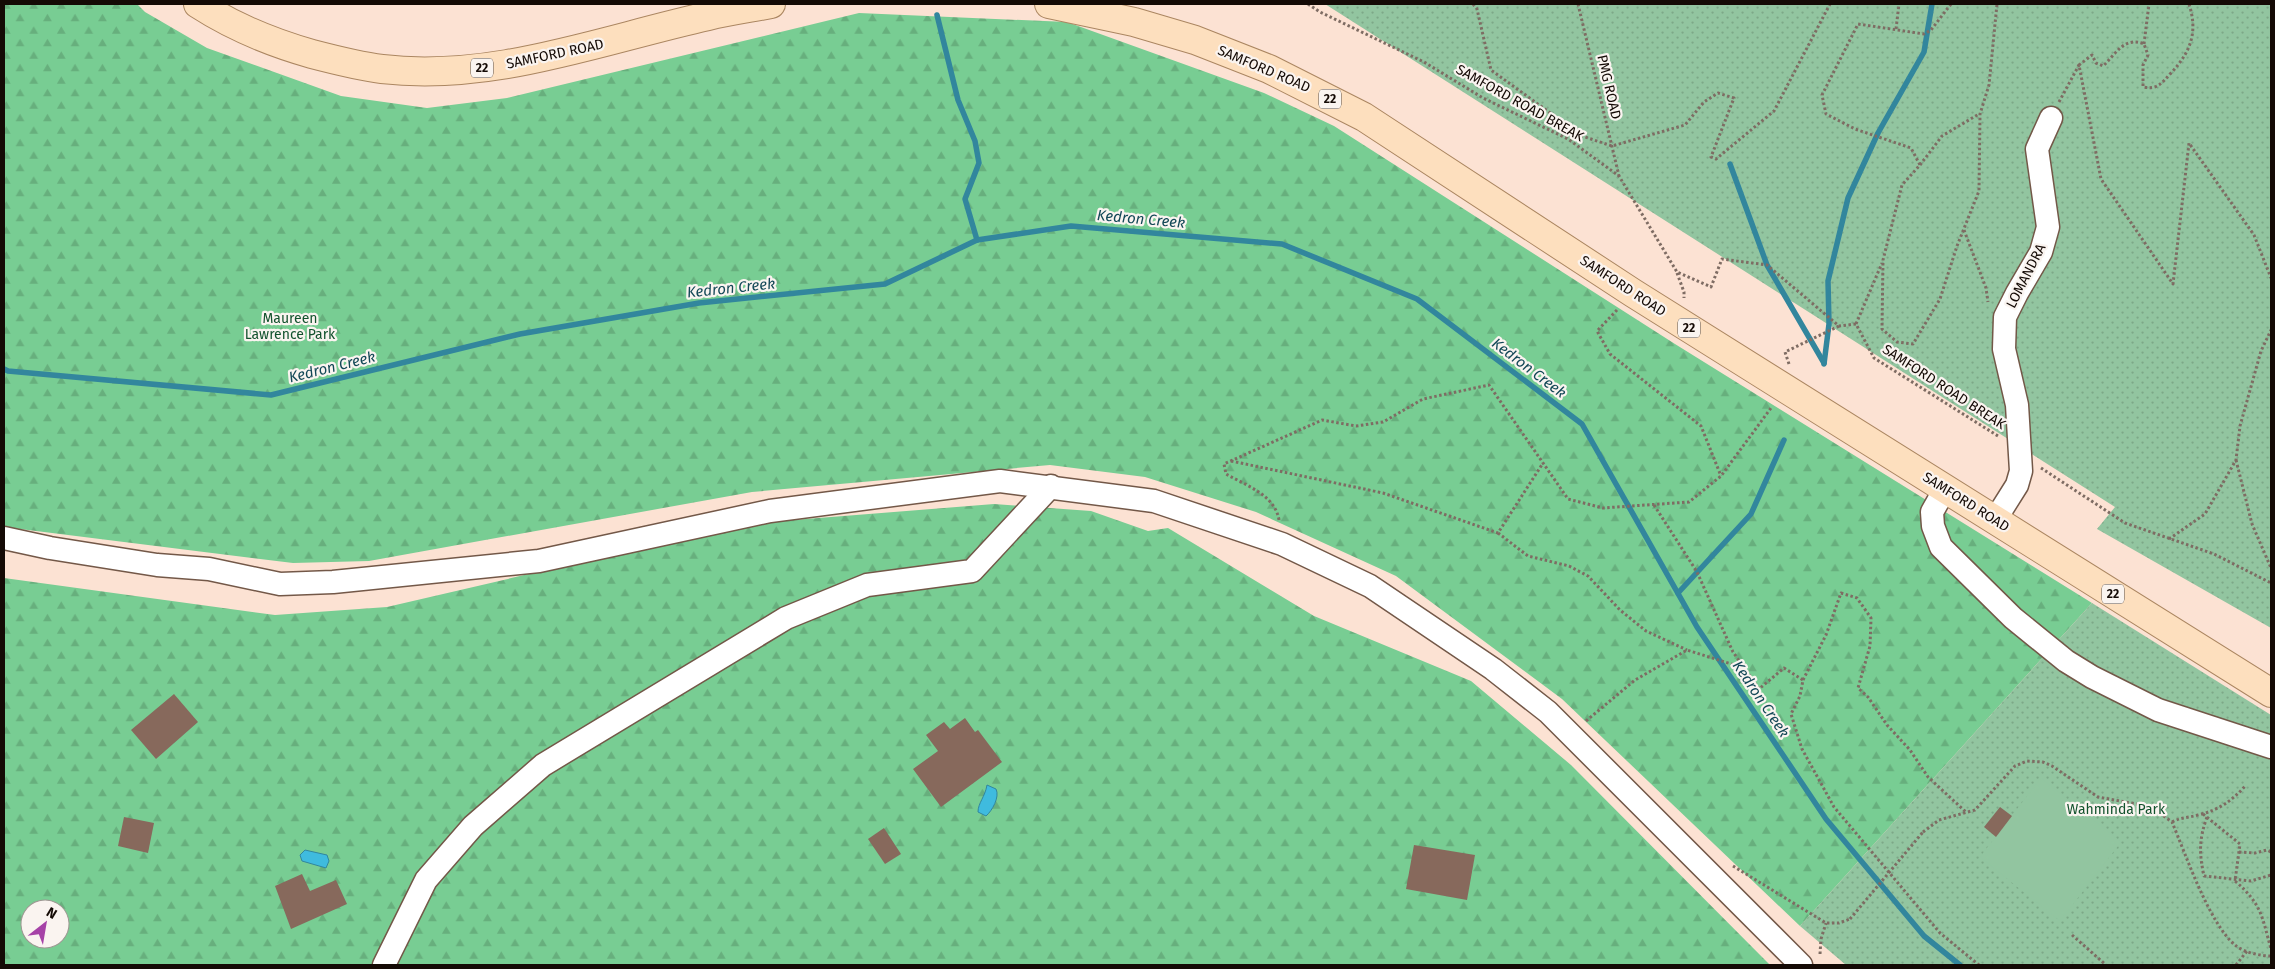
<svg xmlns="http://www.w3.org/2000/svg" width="2275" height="969" font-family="'Fira Sans',sans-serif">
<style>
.forest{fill:url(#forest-firs);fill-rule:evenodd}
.park{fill:url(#park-dots)}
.pitch{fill:#92c5a0}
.water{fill:#3fbbde;stroke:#32869d}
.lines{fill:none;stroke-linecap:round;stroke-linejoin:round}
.stream{stroke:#32869d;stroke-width:5.5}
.building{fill:#87695c}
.minor-casing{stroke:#735848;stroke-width:25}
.major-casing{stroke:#ab8661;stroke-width:30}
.path{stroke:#7e6c63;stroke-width:3;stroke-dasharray:2.5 2.5;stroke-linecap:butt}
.minor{stroke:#fff;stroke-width:22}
.major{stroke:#fddfbe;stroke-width:28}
.path-bridge{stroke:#7e6c63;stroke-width:3;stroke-dasharray:2.5 2.5;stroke-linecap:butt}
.labels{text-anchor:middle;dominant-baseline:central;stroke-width:4.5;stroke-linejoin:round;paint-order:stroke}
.shield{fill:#faf4f0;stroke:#59504c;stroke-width:1}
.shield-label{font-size:12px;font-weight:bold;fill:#140a05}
.street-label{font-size:14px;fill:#140a05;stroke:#faf4f0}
.park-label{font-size:14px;fill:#12522d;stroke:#faf4f0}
.water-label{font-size:15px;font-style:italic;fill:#134857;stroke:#faf4f0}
</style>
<defs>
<pattern id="forest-firs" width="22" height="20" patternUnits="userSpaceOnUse" patternTransform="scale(1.25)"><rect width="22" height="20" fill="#78cd93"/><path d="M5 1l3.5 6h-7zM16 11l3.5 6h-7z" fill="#67af7d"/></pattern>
<pattern id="park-dots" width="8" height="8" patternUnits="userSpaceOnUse" patternTransform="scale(1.25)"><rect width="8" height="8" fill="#92c5a0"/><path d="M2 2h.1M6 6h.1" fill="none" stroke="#7da888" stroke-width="1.8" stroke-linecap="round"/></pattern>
</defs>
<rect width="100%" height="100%" fill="#fce2d3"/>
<g class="forest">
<polygon points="4,4 137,4 145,12 207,48 341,96 427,108 507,98 859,13 1067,22 1264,93 1334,126 1675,344 2092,603 1800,926 1562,699 1396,576 1256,512 1145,477 1050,465 752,492 369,561 293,563 4,527"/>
<path d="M994,504L1091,511L1148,531L1168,528L1314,616L1471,681L1571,765L1770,965H4V578L275,615L387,607L744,524ZM30,909H60V939H30Z"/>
</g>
<g class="park">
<polygon points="1325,4 2271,4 2271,628 2097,529 2115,507"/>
<polygon points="2092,603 2271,715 2271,965 1846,965 1800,926"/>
</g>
<polygon class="pitch" points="2041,778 2121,842 2060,921 1980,857"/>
<g class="water">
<path d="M987,785L996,789C1000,797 992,811 986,816L978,812C978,803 985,797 987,785Z"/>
<polygon points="305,850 327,855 329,861 326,868 302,861 300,855"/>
</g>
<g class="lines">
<g class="stream">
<polyline points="937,15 958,100 975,141 979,163 965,199 977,240"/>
<polyline points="1730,164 1767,265 1824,363"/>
<polyline points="1824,364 1829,324 1828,281 1848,198 1878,133 1924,52 1932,4"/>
<polyline points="4,369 8,371 271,395 520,334 699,303 885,284 977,240 1071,226 1282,244 1417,299 1582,424 1697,627 1826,819 1924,936 1960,965"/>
<polyline points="1678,593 1751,514 1784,440"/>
</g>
</g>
<g class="building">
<polygon points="174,694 198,722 156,759 131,730"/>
<polygon points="965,718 975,732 978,730 1002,762 941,807 913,769 938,751 926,735 944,722 950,729"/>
<polygon points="2000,807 2012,816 1996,837 1984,827"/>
<polygon points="124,817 154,823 148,853 118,846"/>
<polygon points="884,828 901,854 885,864 868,839"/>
<polygon points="1414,845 1475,855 1467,900 1406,889"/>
<polygon points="302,874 310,891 336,880 347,904 291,929 275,886"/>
</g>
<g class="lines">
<defs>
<g id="minor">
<polyline points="1945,489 1932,512 1933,526 1941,547 2013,618 2066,661 2092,677 2158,710 2271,747"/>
<polyline points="1995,520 2017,485 2021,471 2017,405 2004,349 2005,317 2017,293 2041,252 2048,227 2037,149 2051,118"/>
<polyline points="4,538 50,548 157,565 209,569 280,584 333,582 539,561 770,511 1000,481 1154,501 1282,544 1370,586 1493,669 1548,712 1801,965"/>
<polyline points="384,965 426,880 473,826 543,765 786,618 867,585 972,571 1051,486"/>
</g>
<g id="major">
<path d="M198,4C232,26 273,43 312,54C335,60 358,66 382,69C494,82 600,40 708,16C729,11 750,8 771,4"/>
<polyline points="1049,4 1134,22 1195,40 1269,69 1364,117 1633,293 2271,693"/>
</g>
</defs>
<use href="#minor" class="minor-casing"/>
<use href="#major" class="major-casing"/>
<g class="path">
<polyline points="1308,4 1320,12 1424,62 1483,98 1568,139 1619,176 1677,272 1711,287 1722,259 1767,265 1839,326 1856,324 1874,358 1998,436"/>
<polyline points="1473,4 1477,9 1491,70 1582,136 1612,146 1685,125 1704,102 1718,93 1734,98 1711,157 1716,159 1774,111 1830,4"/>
<polyline points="1578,4 1619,176"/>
<polyline points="1951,4 1931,30 1924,34 1858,24 1822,95 1826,114 1855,129 1911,148 1920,165 1902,185 1883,260 1882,329 1897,342 1913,344 1940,299 1957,246 1979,191 1980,114 1989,85 1997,4"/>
<path d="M2189,4C2198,32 2191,51 2172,72C2162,82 2159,90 2143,87V65L2148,55L2144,44C2124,36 2116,54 2103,66L2096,63L2092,55L2079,65L2101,179L2173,284L2189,143L2254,235L2271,278"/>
<polyline points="1896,29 1899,4"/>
<polyline points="2144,44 2149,4"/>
<polyline points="2059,102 2079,65"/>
<polyline points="1920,165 1942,136 1979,114"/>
<polyline points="1964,230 1986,288 1988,302"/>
<polyline points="1677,273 1684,292 1684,298"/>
<polyline points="1617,310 1597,331 1610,354 1701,426 1721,476"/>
<polyline points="1856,324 1882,263"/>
<polyline points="1789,364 1785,352 1839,326"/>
<polyline points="2236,460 2252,524 2271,568"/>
<polyline points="1231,461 1383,493 1498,533 1543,463"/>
<polyline points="2041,468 2125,523 2214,554 2271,583"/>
<polyline points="1654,505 1697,572 1733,652 1759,689 1784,668 1803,680 1800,696 1791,714 1802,749 1834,807 1940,933 1979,965"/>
<path d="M1279,520C1275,495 1247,486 1226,474L1224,464L1322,420L1356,426L1383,422L1423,399L1489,385L1568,499L1603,508L1689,502L1721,476L1771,408"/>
<polyline points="1498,533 1528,556 1569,566 1588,576 1620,610 1646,631 1687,650"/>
<polyline points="2169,539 2205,514 2236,460 2240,426 2261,351 2271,330"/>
<polyline points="1803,680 1826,635 1841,593 1857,598 1871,618 1870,646 1858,688 1868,697 1887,725 1910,750 1928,777 1967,813"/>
<polyline points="1586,721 1635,680 1687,650 1744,668"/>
<path d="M2203,814L2240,844L2235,881C2262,904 2262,917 2271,949"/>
<path d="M2207,817C2199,839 2199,853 2204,876L2251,881L2271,875"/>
<path d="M2172,822C2181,817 2188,818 2198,815C2219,810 2232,801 2246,785"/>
<path d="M1923,832L1939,820L1975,810L2015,766L2027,761L2043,762L2052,766L2098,797L2142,805L2158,812L2172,822C2186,855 2209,923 2235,945C2243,952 2260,956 2271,956"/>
<polyline points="2239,852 2255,853 2267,850 2271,852"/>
<polyline points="1733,866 1826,923 1839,923 1850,919"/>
<polyline points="2072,935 2106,965"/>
<polyline points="1820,954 1821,939 1826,923"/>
<polyline points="2236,965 2247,951"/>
</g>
<use href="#minor" class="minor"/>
<use href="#major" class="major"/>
<polyline class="path-bridge" points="1850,919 1923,832"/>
</g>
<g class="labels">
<g class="shield">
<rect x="471" y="58.5" width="22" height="19" rx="4"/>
<rect x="1319" y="89.5" width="22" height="19" rx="4"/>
<rect x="1678" y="318.5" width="22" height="19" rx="4"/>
<rect x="2102" y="584.5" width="22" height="19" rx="4"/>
</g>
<g class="shield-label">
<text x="482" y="68">22</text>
<text x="1330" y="99">22</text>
<text x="1689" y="328">22</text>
<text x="2113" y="594">22</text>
</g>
<g class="street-label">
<text transform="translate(555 54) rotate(-12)">SAMFORD ROAD</text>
<text transform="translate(1264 69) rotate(23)">SAMFORD ROAD</text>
<text transform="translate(1609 87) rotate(77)">PMG ROAD</text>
<text transform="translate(1520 103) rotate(29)">SAMFORD ROAD BREAK</text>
<text transform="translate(2026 276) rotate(-63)">LOMANDRA</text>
<text transform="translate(1623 286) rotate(33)">SAMFORD ROAD</text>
<text transform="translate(1944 387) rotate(33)">SAMFORD ROAD BREAK</text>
<text transform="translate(1966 502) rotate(32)">SAMFORD ROAD</text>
</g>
<g class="park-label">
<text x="290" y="318">Maureen<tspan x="290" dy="16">Lawrence Park</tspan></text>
<text x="2116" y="809">Wahminda Park</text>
</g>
<g class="water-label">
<text transform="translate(1141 219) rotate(5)">Kedron Creek</text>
<text transform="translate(731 288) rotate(-6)">Kedron Creek</text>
<text transform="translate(332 367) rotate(-14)">Kedron Creek</text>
<text transform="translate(1529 368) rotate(37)">Kedron Creek</text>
<text transform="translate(1761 699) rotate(56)">Kedron Creek</text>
</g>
</g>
<rect width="2275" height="969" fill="none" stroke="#140a05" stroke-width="10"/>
<g transform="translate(45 924) rotate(31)"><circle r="24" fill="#faf4f0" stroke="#9e9692"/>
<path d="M0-4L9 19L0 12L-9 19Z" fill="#a642a7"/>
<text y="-8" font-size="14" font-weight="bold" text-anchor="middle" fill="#140a05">N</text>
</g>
</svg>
